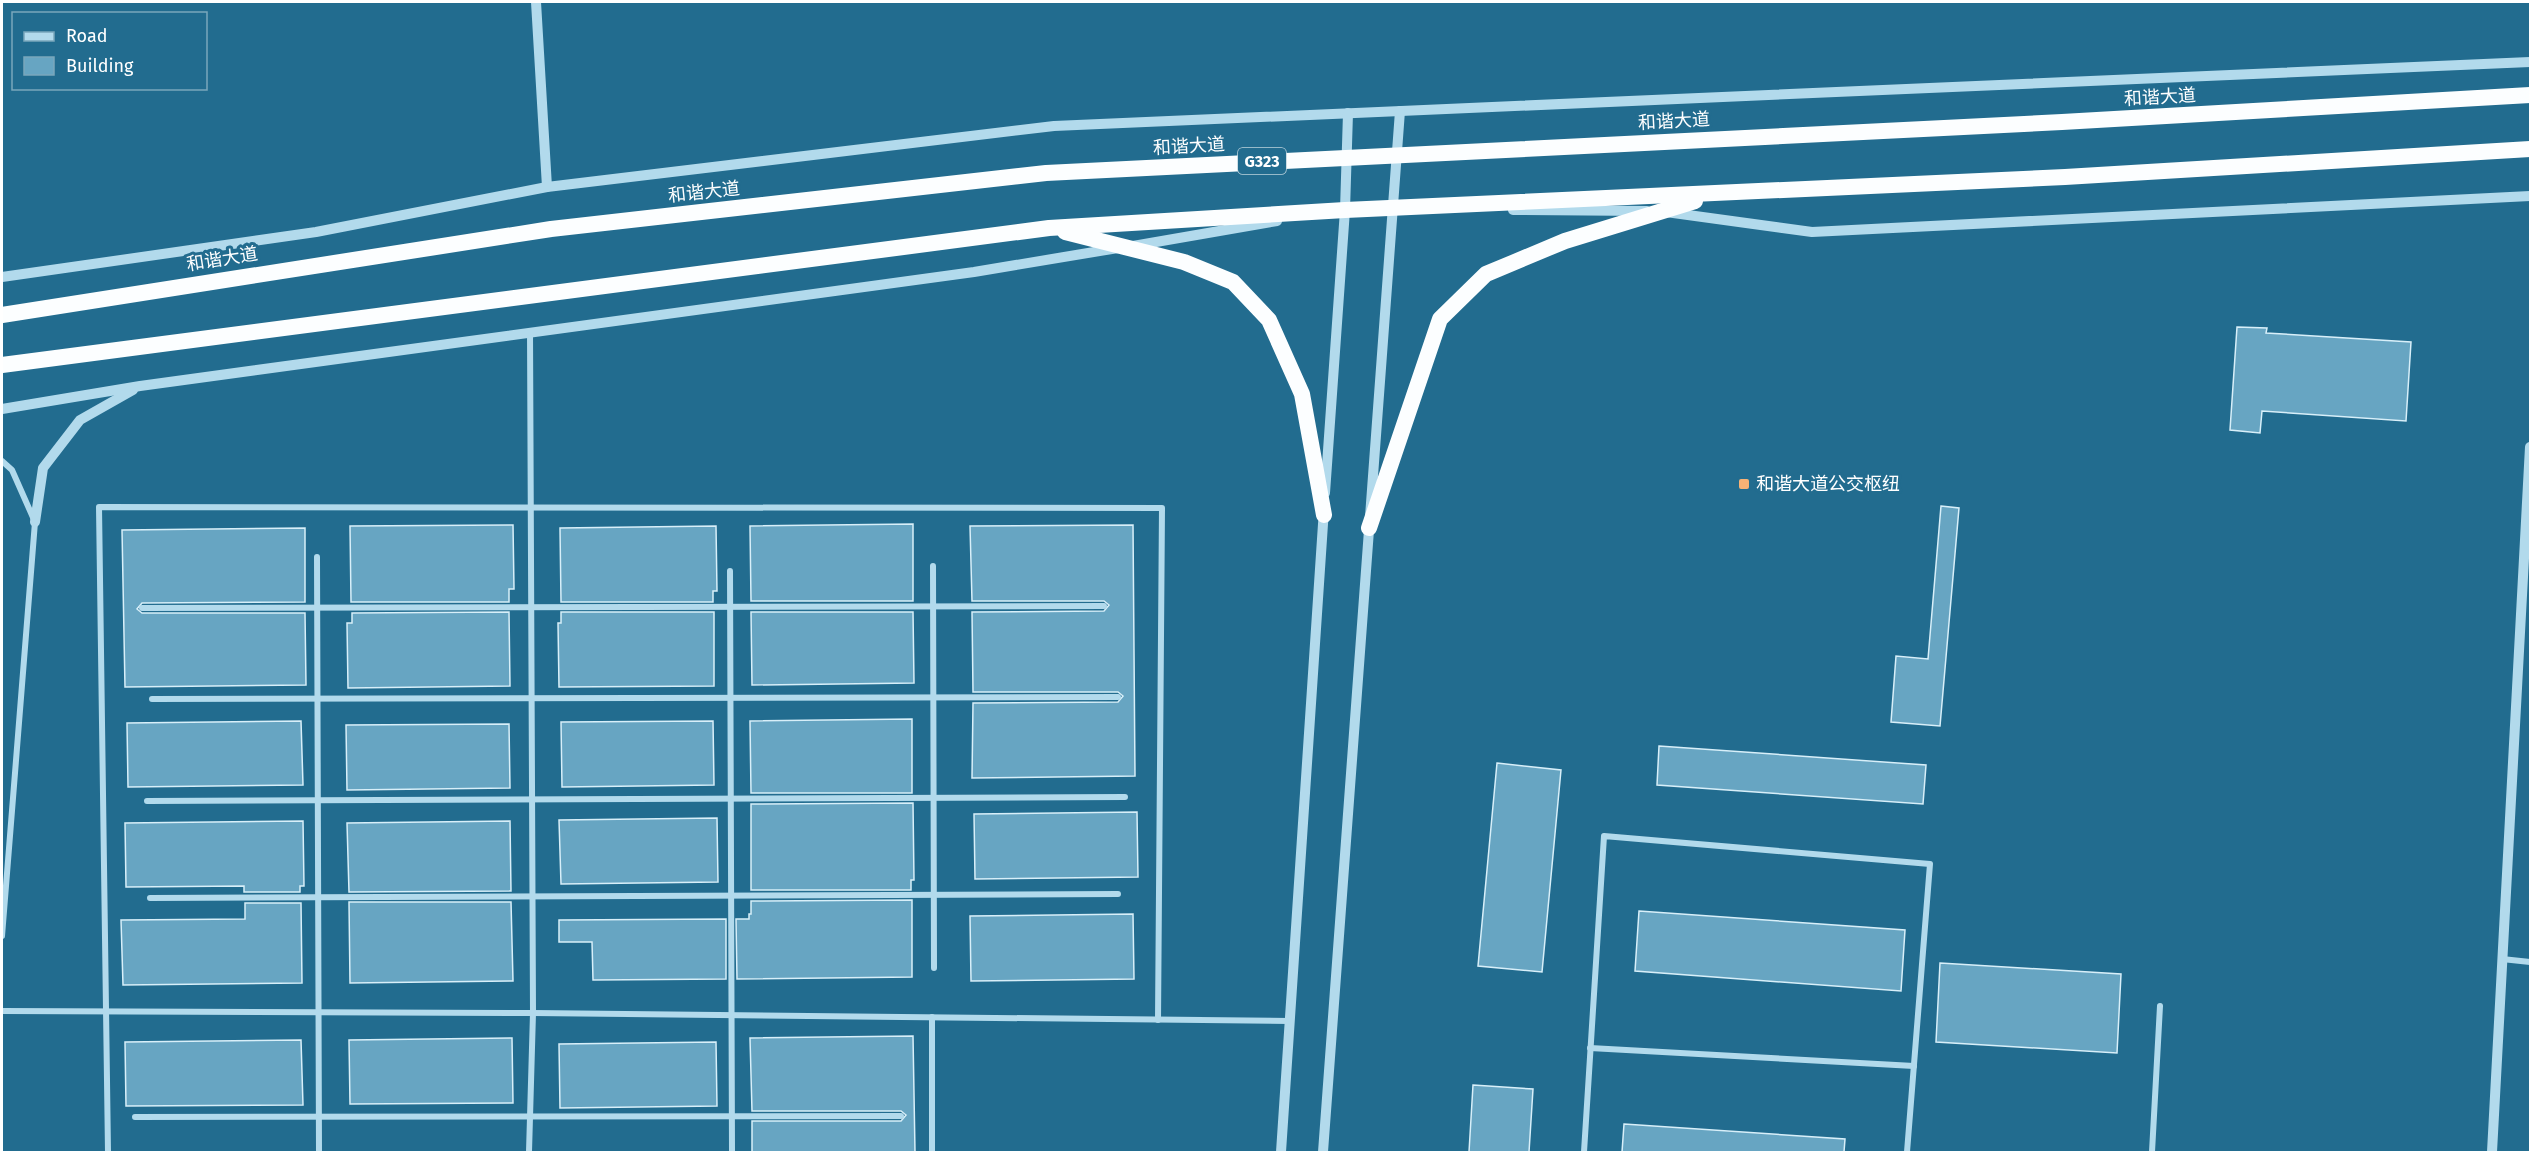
<svg xmlns="http://www.w3.org/2000/svg" width="2532" height="1154" font-family="'Fira Sans','Noto Sans SC',sans-serif">
<style>
.building{fill:#67a5c2;stroke:#d8eff9;stroke-width:1.5}
.lines{fill:none;stroke-linecap:round;stroke-linejoin:round}
.minor{stroke:#b2daec;stroke-width:6}
.tertiary{stroke:#b2daec;stroke-width:10}
.trunk{stroke:#fcfeff;stroke-width:16}
.poi-dot{fill:#f8b275;stroke:#226c8f;stroke-width:2}
.labels{text-anchor:middle;dominant-baseline:central;stroke-width:6;stroke-linejoin:round;paint-order:stroke}
.shield{fill:#226c8f;stroke:#bdd3dd;stroke-width:1.5}
.shield-label{font-size:16px;font-weight:bold;fill:#fff}
.street-label{font-size:18px;fill:#fff;stroke:#226c8f}
.poi-label{font-size:18px;fill:#fff;stroke:#226c8f;text-anchor:start}
</style>
<rect width="100%" height="100%" fill="#226c8f"/>
<g class="building">
<polygon points="2237,327 2267,328 2266,333 2411,342 2406,421 2262,411 2260,433 2230,430"/>
<polygon points="1941,506 1959,508 1940,726 1891,722 1896,656 1928,659"/>
<polygon points="913,524 913,601 751,601 750,526"/>
<polygon points="513,525 514,589 509,589 509,602 351,602 350,526"/>
<polygon points="1133,525 1135,776 972,778 973,703 1118,702 1123,696 1118,692 973,692 972,612 1104,611 1109,605 1104,601 972,601 970,526"/>
<polygon points="716,526 717,591 713,591 713,602 561,602 560,528"/>
<polygon points="305,528 305,602 142,603 137,609 142,613 305,613 306,685 125,687 122,530"/>
<polygon points="509,612 510,686 348,688 347,623 352,623 352,613"/>
<polygon points="561,612 714,612 714,686 559,687 558,623 561,623"/>
<polygon points="751,612 913,612 914,683 752,685"/>
<polygon points="912,719 912,793 751,793 750,721"/>
<polygon points="301,721 303,785 128,787 127,723"/>
<polygon points="713,721 714,785 562,787 561,722"/>
<polygon points="509,724 510,788 347,790 346,725"/>
<polygon points="1659,746 1926,765 1923,804 1657,785"/>
<polygon points="1497,763 1561,770 1542,972 1478,966"/>
<polygon points="913,803 914,880 911,880 911,890 751,890 751,804"/>
<polygon points="1137,812 1138,877 975,879 974,814"/>
<polygon points="717,818 718,882 561,884 559,820"/>
<polygon points="303,821 304,886 300,886 300,892 244,892 244,886 126,887 125,823"/>
<polygon points="510,821 511,891 349,892 347,823"/>
<polygon points="912,900 912,977 737,979 736,919 749,919 749,914 751,914 751,901"/>
<polygon points="349,902 511,902 513,981 350,983"/>
<polygon points="245,903 301,903 302,983 123,985 121,920 245,919"/>
<polygon points="1639,911 1905,930 1901,991 1635,971"/>
<polygon points="1133,914 1134,979 971,981 970,916"/>
<polygon points="726,919 726,979 593,980 592,942 559,942 559,920"/>
<polygon points="1940,963 2121,974 2117,1053 1936,1042"/>
<polygon points="913,1036 915,1152 752,1152 752,1121 901,1121 906,1115 901,1111 752,1111 750,1038"/>
<polygon points="512,1038 513,1103 350,1104 349,1040"/>
<polygon points="301,1040 303,1105 126,1106 125,1042"/>
<polygon points="716,1042 717,1106 560,1108 559,1044"/>
<polygon points="1473,1085 1533,1089 1529,1152 1469,1152"/>
<polygon points="1624,1124 1845,1139 1844,1152 1622,1152"/>
</g>
<g class="lines">
<g class="minor">
<polyline points="2,461 12,470 35,522 2,936"/>
<polyline points="317,557 319,1152"/>
<polyline points="933,566 934,968"/>
<polyline points="730,571 732,1152"/>
<polyline points="142,608 1104,606"/>
<polyline points="152,699 1118,697"/>
<polyline points="147,801 1125,797"/>
<polyline points="150,898 1118,894"/>
<polyline points="2502,959 2530,962"/>
<polyline points="2,1011 533,1013 1290,1021"/>
<polyline points="1590,1048 1914,1066"/>
<polyline points="135,1117 901,1116"/>
<polyline points="108,1152 99,507 1162,508 1158,1020"/>
<polyline points="529,1152 533,1013 530,332"/>
<polyline points="932,1152 932,1017"/>
<polyline points="1584,1152 1604,836 1930,864 1907,1152"/>
<polyline points="2152,1152 2160,1006"/>
</g>
<g class="tertiary">
<polyline points="536,2 547,187"/>
<polyline points="1513,210 1647,211"/>
<polyline points="1666,212 1812,232 2530,196"/>
<polyline points="1133,246 1277,221"/>
<polyline points="2,277 316,232 547,187 1054,126 2530,62"/>
<polyline points="2,409 140,386 974,272 1118,248"/>
<polyline points="1325,493 1345,210 1348,113"/>
<polyline points="35,522 43,468 80,420 133,390"/>
<polyline points="1281,1152 1324,509"/>
<polyline points="1323,1152 1400,111"/>
<polyline points="2492,1152 2530,447"/>
</g>
<g class="trunk">
<polyline points="1065,232 1184,262 1233,282 1269,320 1302,394 1324,515"/>
<polyline points="2,315 551,229 1046,173 2062,122 2530,95"/>
<polyline points="2,365 1049,228 1345,210 2065,177 2530,149"/>
<polyline points="1369,528 1440,319 1486,274 1565,241 1695,201"/>
</g>
</g>
<rect class="poi-dot" x="1738" y="478" width="12" height="12" rx="3"/>
<g class="labels">
<rect class="shield" x="1238" y="148" width="48" height="26" rx="4.5"/>
<g class="shield-label">
<text x="1262" y="161">G323</text>
</g>
<g class="street-label">
<text transform="translate(2160 97) rotate(-3)">和谐大道</text>
<text transform="translate(1674 121) rotate(-3)">和谐大道</text>
<text transform="translate(1189 146) rotate(-3)">和谐大道</text>
<text transform="translate(704 192) rotate(-6)">和谐大道</text>
<text transform="translate(222 259) rotate(-9)">和谐大道</text>
</g>
<g class="poi-label">
<text x="1756" y="484">和谐大道公交枢纽</text>
</g>
</g>
<rect width="2532" height="1154" fill="none" stroke="#ffffff" stroke-width="6"/>
<rect x="12" y="12" width="195" height="78" fill="#226c8f" stroke="#7aa7bc" stroke-width="1.5"/>
<rect x="24" y="32" width="30" height="9" fill="#b2daec" stroke="#7aa7bc" stroke-width="1.5"/>
<text x="66" y="42" font-size="18" fill="#ffffff">Road</text>
<rect x="24" y="57" width="30" height="18" fill="#67a5c2" stroke="#7aa7bc" stroke-width="1.5"/>
<text x="66" y="72" font-size="18" fill="#ffffff">Building</text>
</svg>
